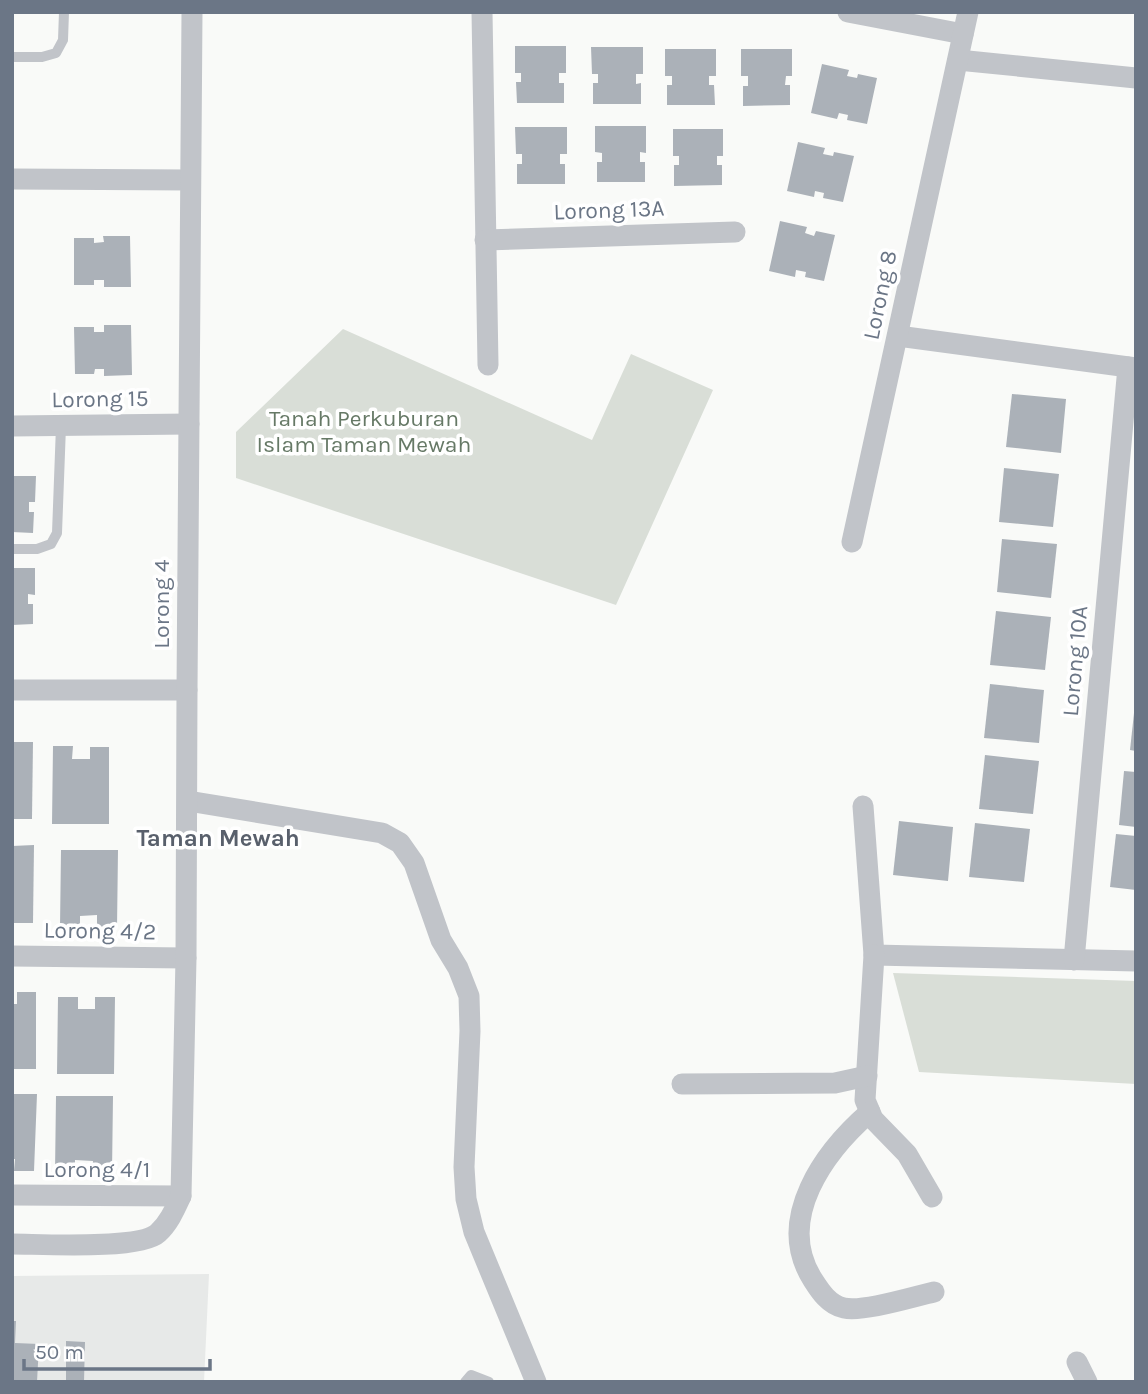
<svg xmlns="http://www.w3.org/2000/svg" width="1148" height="1394" font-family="Karla,sans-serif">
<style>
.built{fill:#e7e9e8}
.green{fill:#d9ded7}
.building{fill:#abb1b8}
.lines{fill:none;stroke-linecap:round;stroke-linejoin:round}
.service{stroke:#c1c4c9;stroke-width:10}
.minor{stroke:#c1c4c9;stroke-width:21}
.labels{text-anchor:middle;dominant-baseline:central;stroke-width:7;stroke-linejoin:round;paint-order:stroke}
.street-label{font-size:23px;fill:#6b7686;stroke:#fff}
.park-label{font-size:23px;fill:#667966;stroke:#fff}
.neighbourhood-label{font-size:24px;font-weight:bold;fill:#59606c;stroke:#fff}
</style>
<rect width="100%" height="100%" fill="#f9faf8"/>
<polygon class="built" points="209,1274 204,1382 12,1382 12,1276"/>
<g class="green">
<polygon points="343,329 592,440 631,354 713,390 616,605 236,478 236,432"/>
<polygon points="893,973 1136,981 1136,1084 919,1072"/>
</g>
<g class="building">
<polygon points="515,46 566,46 566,73 559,73 559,83 564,83 564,103 517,103 516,82 521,82 521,73 515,73"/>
<polygon points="591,47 643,47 643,74 636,74 636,84 641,83 641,104 593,104 593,83 598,83 598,74 592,74"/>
<polygon points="665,49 716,49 716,76 709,76 709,85 714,85 715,105 667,105 667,85 672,85 672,76 665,76"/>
<polygon points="741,49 792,49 792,76 786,76 785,85 790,85 790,105 743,106 743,86 748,86 748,76 741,76"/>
<polygon points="822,64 849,70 847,76 857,78 858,74 877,78 867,124 847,120 848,115 839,113 837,119 811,113"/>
<polygon points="595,126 646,126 646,153 640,152 640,162 645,162 645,182 597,182 597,162 602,162 602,153 595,152"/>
<polygon points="515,127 567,127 567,154 560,154 560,164 565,164 565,184 517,184 517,164 522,164 522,154 516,154"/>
<polygon points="673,129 723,129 723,156 717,156 717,165 722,165 722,185 674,186 674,165 679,165 679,156 673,156"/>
<polygon points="798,142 825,148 823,154 833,156 834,152 854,156 843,202 823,198 824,193 815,191 814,197 787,191"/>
<polygon points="780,221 807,227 805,233 814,236 816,231 835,235 824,281 805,277 806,272 796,270 795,277 769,271"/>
<polygon points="103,236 130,236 131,287 104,287 104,280 94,280 94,285 74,285 74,238 94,238 94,243 104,242"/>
<polygon points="104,325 131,325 132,375 104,376 104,369 95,369 94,374 75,374 74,327 94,327 94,332 104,332"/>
<polygon points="1012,394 1066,399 1061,453 1006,447"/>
<polygon points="1004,468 1059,474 1053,527 999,522"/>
<polygon points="12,476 36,476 35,502 29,502 29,512 34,512 33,533 12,532"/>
<polygon points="1002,539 1057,544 1051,598 997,592"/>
<polygon points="12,568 35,568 35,595 28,594 28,604 33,604 33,624 12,625"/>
<polygon points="996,611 1051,617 1045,670 990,665"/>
<polygon points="990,684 1044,690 1039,743 984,738"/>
<polygon points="1134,713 1136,713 1136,751 1130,750"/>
<polygon points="13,742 33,742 32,819 12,819"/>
<polygon points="53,746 73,746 72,759 90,759 90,747 109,747 109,824 52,824"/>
<polygon points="985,755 1039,761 1033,814 979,809"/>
<polygon points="1124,771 1136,772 1136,827 1119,825"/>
<polygon points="899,821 953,827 948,881 893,875"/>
<polygon points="975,823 1030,829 1024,882 969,877"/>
<polygon points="1116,834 1136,836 1136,890 1110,887"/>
<polygon points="34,845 33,923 13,923 12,846"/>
<polygon points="61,850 118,850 117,928 97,927 97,915 80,916 80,928 60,927"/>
<polygon points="17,992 36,992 36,1069 12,1069 12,1004 17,1004"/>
<polygon points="58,997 78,997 78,1009 95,1009 95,997 115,997 114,1074 57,1074"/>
<polygon points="12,1094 37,1094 34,1171 14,1171 15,1159 12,1159"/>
<polygon points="56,1096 113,1096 112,1173 92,1173 93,1161 75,1160 75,1173 55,1173"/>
<polygon points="12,1321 16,1321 15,1343 39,1344 37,1382 12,1382"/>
<polygon points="66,1341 85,1342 84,1382 66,1382"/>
</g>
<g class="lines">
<g class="service">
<polyline points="12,57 42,57 56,53 63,40 64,12"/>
<polyline points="12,549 37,549 51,544 57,533 61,426"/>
<polyline points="465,1382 471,1375 489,1382"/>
</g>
<g class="minor">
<polyline points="482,12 488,365"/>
<polyline points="848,12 963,34"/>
<polyline points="958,60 1136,78"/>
<polyline points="12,179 190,180"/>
<polyline points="485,240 735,232"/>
<polyline points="898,336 1136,368"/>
<polyline points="12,426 189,424"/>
<polyline points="852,542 968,12"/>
<polyline points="12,690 187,690"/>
<polyline points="188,801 382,833 400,843 414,863 441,940 458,968 469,996 470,1031 464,1167 466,1199 474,1232 536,1382"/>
<polyline points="863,806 874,955 1136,961"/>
<polyline points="874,955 865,1100 873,1119 907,1154 932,1197"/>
<polyline points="12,956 186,958"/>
<polyline points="1074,960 1128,367"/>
<polyline points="682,1084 835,1083 867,1076"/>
<path d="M870,1112C825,1151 774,1219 813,1280C820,1291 829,1305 844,1308C864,1312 912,1297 934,1292"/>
<polyline points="12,1195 181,1196"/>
<path d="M12,1244C41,1244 140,1250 158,1233C169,1223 175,1209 181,1196L186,958L187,690L192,12"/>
<polyline points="1077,1362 1087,1382"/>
</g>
</g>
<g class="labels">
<g class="street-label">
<text transform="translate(609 210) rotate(-2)">Lorong 13A</text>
<text transform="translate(880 295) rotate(-78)">Lorong 8</text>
<text transform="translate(100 399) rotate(-1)">Lorong 15</text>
<text transform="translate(161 604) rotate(-90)">Lorong 4</text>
<text transform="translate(1075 661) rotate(-85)">Lorong 10A</text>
<text transform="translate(100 931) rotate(1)">Lorong 4/2</text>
<text x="97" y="1169">Lorong 4/1</text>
</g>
<g class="park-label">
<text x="364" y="418">Tanah Perkuburan<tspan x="364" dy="26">Islam Taman Mewah</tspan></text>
</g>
<g class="neighbourhood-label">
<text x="218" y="838">Taman Mewah</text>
</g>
</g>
<rect width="1148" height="1394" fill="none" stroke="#6b7686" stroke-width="28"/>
<path d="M24 1359v10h186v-10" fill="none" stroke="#6b7686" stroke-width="3.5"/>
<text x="35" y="1359" font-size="21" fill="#6b7686" stroke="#ffffff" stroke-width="5" paint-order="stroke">50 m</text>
</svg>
